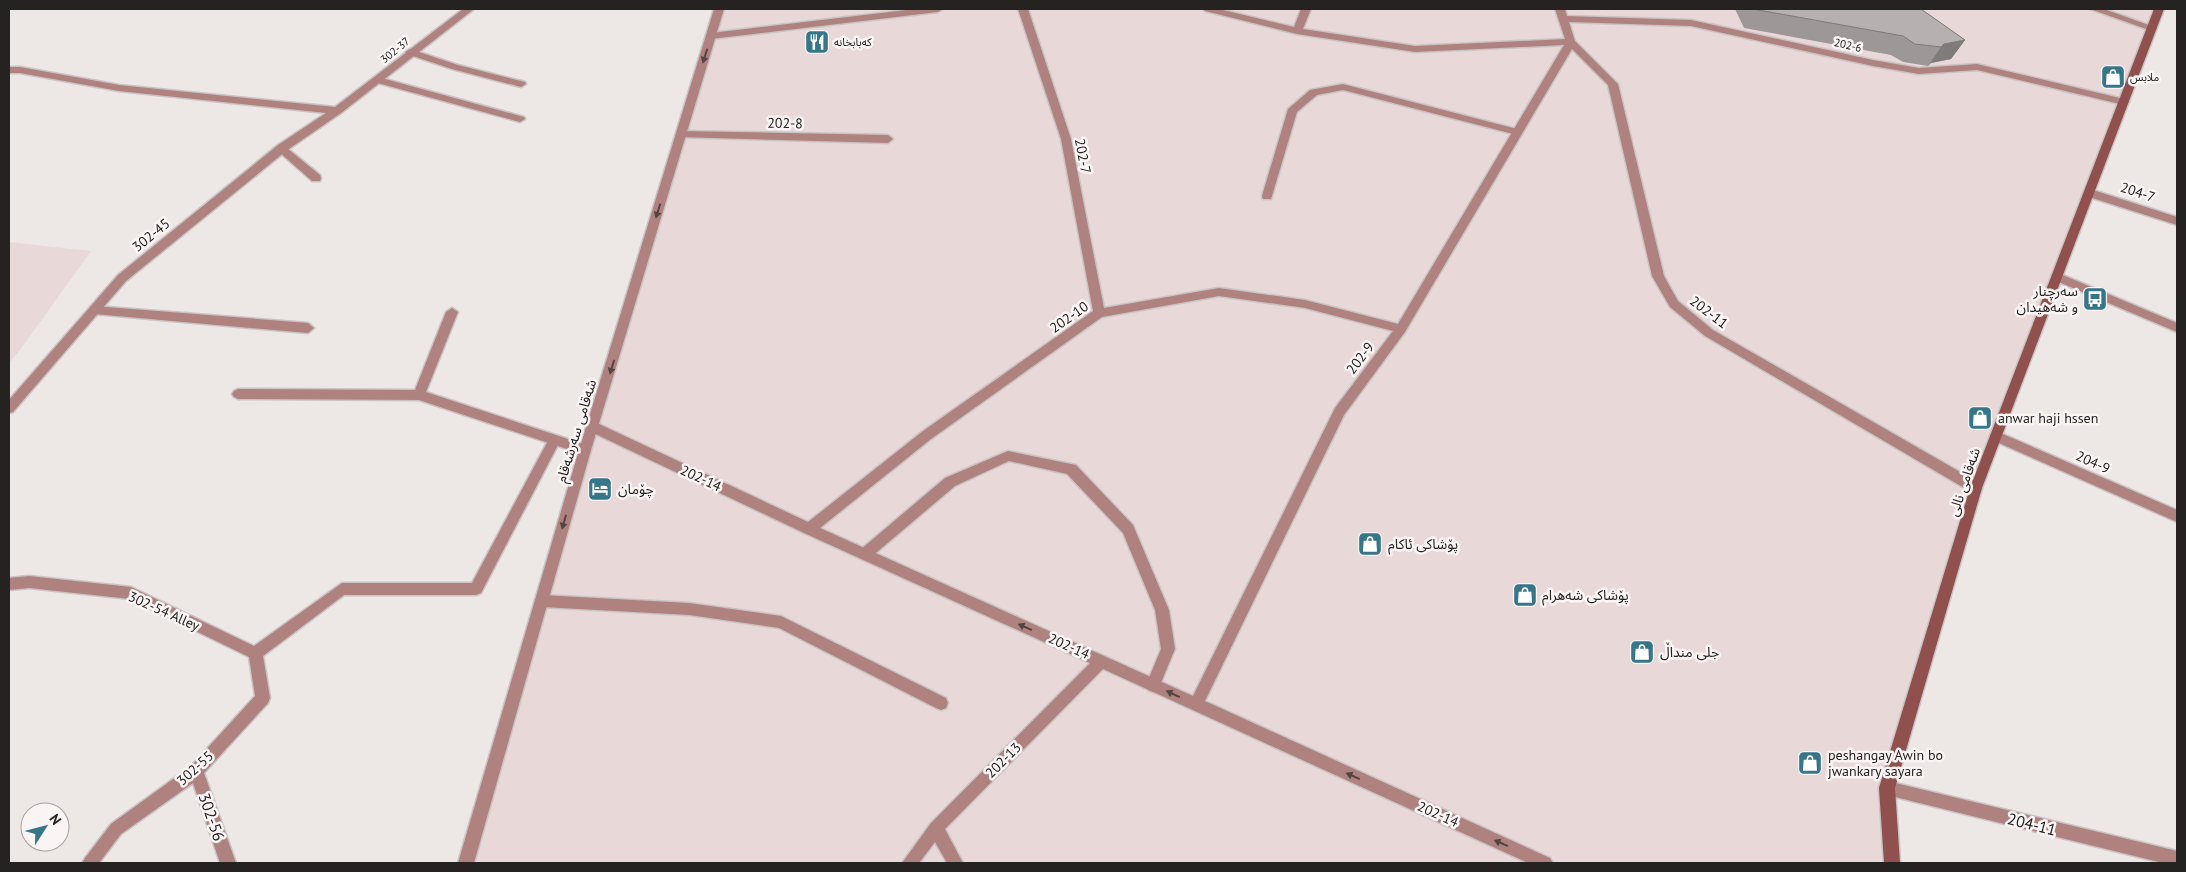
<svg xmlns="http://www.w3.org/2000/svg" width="2186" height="872" font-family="'PT Sans','Noto Sans Arabic',sans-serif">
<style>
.built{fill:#e8d9d8}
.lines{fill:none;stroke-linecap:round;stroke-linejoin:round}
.service-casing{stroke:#c9c4c3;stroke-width:3}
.minor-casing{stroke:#c9c4c3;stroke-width:3}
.tertiary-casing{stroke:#c9c4c3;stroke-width:3}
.secondary-casing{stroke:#c9c4c3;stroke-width:3}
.service{fill:#af827f;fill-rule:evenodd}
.minor{fill:#af827f;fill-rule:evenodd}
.tertiary{fill:#af827f;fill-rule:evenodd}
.secondary{fill:#8f504e;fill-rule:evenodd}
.wall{fill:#9d9797}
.shaded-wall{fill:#7f7b7b}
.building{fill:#b6b0b0;stroke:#7f7b7b}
.oneway{fill:#554443}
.labels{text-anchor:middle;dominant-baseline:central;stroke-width:5;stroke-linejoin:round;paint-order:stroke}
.far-poi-label{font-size:11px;fill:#252322;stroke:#faf4f4;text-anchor:start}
.far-street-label{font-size:11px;fill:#252322;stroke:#faf4f4}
.street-label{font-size:14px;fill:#252322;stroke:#faf4f4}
.poi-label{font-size:14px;fill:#252322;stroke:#faf4f4;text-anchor:start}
.near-street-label{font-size:16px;fill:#252322;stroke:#faf4f4}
</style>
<rect width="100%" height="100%" fill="#ede7e6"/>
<g class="built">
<polygon points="719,9 2159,9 1976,488 1887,788 1892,863 466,863 585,450"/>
<polygon points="9,242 91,251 20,350 9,363"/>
</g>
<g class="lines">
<defs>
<g id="service">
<polygon points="2090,9 2104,9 2157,28 2155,30 2149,30"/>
<polygon points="410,49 458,65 525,82 526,84 521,87 452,69 407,54 405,52"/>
<polygon points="378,77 524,117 525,119 520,122 374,82 373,80"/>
<polygon points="1343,84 1517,129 1522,132 1517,135 1343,90 1317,95 1297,112 1272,196 1271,199 1263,199 1262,196 1288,109 1310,90"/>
<polygon points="282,144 320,175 321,178 320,181 312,181 278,151 278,145"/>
<polygon points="2090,189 2177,217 2177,225 2086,196 2085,193 2086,190"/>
<polygon points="2058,273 2177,323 2177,332 2054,280 2052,277"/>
<polygon points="94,306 308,323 314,328 308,333 94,314 88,310"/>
<polygon points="452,308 458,312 426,392 589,446 591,450 589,454 585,455 419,400 238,399 234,397 232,394 234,391 238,389 415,390 446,312"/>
<polygon points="1008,451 1076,465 1133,525 1169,610 1175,649 1158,690 1153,692 1148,690 1146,685 1161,649 1155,610 1123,533 1067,474 1009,461 955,486 870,558 865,560 860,558 858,554 860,550 945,478"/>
<polygon points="542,595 689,603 781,616 946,698 948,703 946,708 941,710 936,708 779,628 689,615 542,607 537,605 535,601 537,597"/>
</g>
<g id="minor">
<polygon points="463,9 474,9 341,113 286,151 126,281 13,412 9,413 9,400 118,275 278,145 326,113 119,91 20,73 9,73 9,67 20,67 119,85 335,107"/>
<polygon points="915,9 943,9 938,12 711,39 706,36 711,33"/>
<path d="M1018,9H1028L1071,139L1104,308L1219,288L1305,300L1398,324L1564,45L1415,52L1297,34L1205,11L1203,9H1219L1294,27L1301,9H1311L1303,29L1415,46L1565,39L1555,9H1565L1567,16L1691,20L1873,60L1919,68L1977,64L2124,99L2129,102L2124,105L1977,70L1919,74L1873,66L1691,26L1569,22L1575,41L1618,84L1664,276L1678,301L1713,330L1981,484L1982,488L1981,492L1976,493L1971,492L1705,336L1670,307L1652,276L1608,85L1572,49L1405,332L1344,415L1205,701L1550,858L1553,863H1528L1103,669L945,829L963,863H947L935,842L919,863H902L931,823L1090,663L804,533L589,431L587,427L589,423H597L808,522L923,431L1093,311L1061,139ZM1219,296L1305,308L1393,331L1335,408L1193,696L820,528L931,439L1102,317Z"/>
<polygon points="681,131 888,135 893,139 888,143 677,137 677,133"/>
<polygon points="1996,431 2177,510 2177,522 1992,440 1990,436 1992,432"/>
<polygon points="554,436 558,437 560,441 481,593 476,595 344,595 263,656 270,698 268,703 204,773 236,863 220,863 193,783 121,834 99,863 82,863 85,858 111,824 191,766 255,696 249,657 130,599 29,588 9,590 9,578 29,576 131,587 254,646 342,583 472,583 550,437"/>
<polygon points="1887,781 2177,851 2177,863 2163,863 1887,795 1882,793 1879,788 1882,783"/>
</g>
<polygon id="tertiary" points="714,9 724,9 591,450 474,863 458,863 579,450"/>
<polygon id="secondary" points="2154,9 2164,9 1982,488 1895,788 1900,863 1884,863 1879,788 1970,488"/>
</defs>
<use href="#service" class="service-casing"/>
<use href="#minor" class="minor-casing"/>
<use href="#tertiary" class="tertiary-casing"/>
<use href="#secondary" class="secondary-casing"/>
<use href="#service" class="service"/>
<use href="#minor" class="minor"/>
<use href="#tertiary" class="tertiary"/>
<use href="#secondary" class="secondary"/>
</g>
<polygon class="wall" points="1735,9 1921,9 1965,40 1951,59 1931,63 1928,66 1903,62 1891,55 1744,28"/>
<polygon class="shaded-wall" points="1965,40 1951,59 1931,63 1928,66 1941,47 1944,44"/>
<polygon class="building" points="1753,9 1921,9 1965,40 1944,44 1941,47 1915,44 1903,36"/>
<defs><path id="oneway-solid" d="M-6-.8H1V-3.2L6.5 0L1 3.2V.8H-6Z" transform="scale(1.25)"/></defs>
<g class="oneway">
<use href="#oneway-solid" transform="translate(705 56) rotate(107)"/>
<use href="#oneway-solid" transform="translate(658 211) rotate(107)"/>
<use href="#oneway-solid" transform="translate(612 367) rotate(107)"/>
<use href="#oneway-solid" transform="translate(564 522) rotate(106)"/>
<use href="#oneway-solid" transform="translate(1025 627) rotate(-156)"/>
<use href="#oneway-solid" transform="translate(1173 694) rotate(-155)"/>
<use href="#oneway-solid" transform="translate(1353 776) rotate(-156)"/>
<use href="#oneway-solid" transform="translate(1501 843) rotate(-156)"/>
</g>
<defs>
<symbol id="restaurant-square" viewBox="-11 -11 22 22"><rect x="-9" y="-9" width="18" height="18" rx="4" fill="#36768a" stroke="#faf4f4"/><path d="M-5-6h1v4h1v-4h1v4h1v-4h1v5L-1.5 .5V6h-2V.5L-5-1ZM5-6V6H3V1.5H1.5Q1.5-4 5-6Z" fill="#fff"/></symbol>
<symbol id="shop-square" viewBox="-11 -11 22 22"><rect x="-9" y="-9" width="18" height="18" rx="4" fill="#36768a" stroke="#faf4f4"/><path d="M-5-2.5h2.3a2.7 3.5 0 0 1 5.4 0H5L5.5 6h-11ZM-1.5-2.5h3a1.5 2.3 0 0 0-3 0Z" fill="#fff"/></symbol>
<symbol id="bus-square" viewBox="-11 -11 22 22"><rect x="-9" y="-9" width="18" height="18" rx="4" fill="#36768a" stroke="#faf4f4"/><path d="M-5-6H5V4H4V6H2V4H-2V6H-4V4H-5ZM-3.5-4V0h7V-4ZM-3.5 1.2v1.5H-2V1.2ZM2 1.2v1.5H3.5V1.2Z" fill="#fff"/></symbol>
<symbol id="hotel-square" viewBox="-11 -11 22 22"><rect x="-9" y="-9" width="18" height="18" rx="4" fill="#36768a" stroke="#faf4f4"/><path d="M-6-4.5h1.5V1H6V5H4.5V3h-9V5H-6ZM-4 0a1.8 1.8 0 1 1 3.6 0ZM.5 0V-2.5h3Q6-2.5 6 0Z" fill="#fff"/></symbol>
</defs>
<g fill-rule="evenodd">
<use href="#restaurant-square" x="803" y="28" width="28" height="28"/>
<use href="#shop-square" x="2099" y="63" width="28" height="28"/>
<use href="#bus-square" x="2081" y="285" width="28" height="28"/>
<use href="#shop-square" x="1966" y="404" width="28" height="28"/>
<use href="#hotel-square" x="586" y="475" width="28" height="28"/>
<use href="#shop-square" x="1356" y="530" width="28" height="28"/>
<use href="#shop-square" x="1511" y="581" width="28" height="28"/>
<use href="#shop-square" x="1628" y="638" width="28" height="28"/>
<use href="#shop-square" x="1796" y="749" width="28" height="28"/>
</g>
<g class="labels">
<g class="far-poi-label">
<text x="834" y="42">کەبابخانە</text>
<text x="2130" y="77">ملابس</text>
</g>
<g class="far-street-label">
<text transform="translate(1848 45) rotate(13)">202-6</text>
<text transform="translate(395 50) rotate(-39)">302-37</text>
</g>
<g class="street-label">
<text transform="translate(785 123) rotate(1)">202-8</text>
<text transform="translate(1083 156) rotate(79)">202-7</text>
<text transform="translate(2138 192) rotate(18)">204-7</text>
<text transform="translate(151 235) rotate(-39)">302-45</text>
<text transform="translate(1709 312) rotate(37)">202-11</text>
<text transform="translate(1069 317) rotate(-35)">202-10</text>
<text transform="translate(1360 358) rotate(-53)">202-9</text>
<text transform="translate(576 431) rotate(-73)">شەقامی سەرشەقام</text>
<text transform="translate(2093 462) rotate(24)">204-9</text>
<text transform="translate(701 478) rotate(25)">202-14</text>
<text transform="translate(1964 482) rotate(-71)">شەقامی نالی</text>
<text transform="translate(164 611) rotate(24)">302-54 Alley</text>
<text transform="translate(1069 646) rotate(24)">202-14</text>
<text transform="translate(1003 760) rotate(-45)">202-13</text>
<text transform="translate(195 768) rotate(-42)">302-55</text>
<text transform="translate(1438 814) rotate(24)">202-14</text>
</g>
<g class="poi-label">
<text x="2078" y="291" text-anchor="end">سەرچنار<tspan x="2078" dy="16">و شەهیدان</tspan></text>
<text x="1998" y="418">anwar haji hssen</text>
<text x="618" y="489">چۆمان</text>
<text x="1388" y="544">پۆشاکی ئاکام</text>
<text x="1542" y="595">پۆشاکی شەھرام</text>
<text x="1660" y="652">جلی منداڵ</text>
<text x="1828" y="755">peshangay Awin bo<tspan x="1828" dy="16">jwankary sayara</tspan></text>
</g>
<g class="near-street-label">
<text transform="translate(212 817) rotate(71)">302-56</text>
<text transform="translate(2032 824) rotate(14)">204-11</text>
</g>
</g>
<rect width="2186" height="872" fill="none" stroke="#252322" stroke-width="20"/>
<g transform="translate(45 827) rotate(54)"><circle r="24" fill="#faf4f4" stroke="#a5a0a0"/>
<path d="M0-4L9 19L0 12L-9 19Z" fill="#36768a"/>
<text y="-8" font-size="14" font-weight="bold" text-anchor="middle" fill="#252322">N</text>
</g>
</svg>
